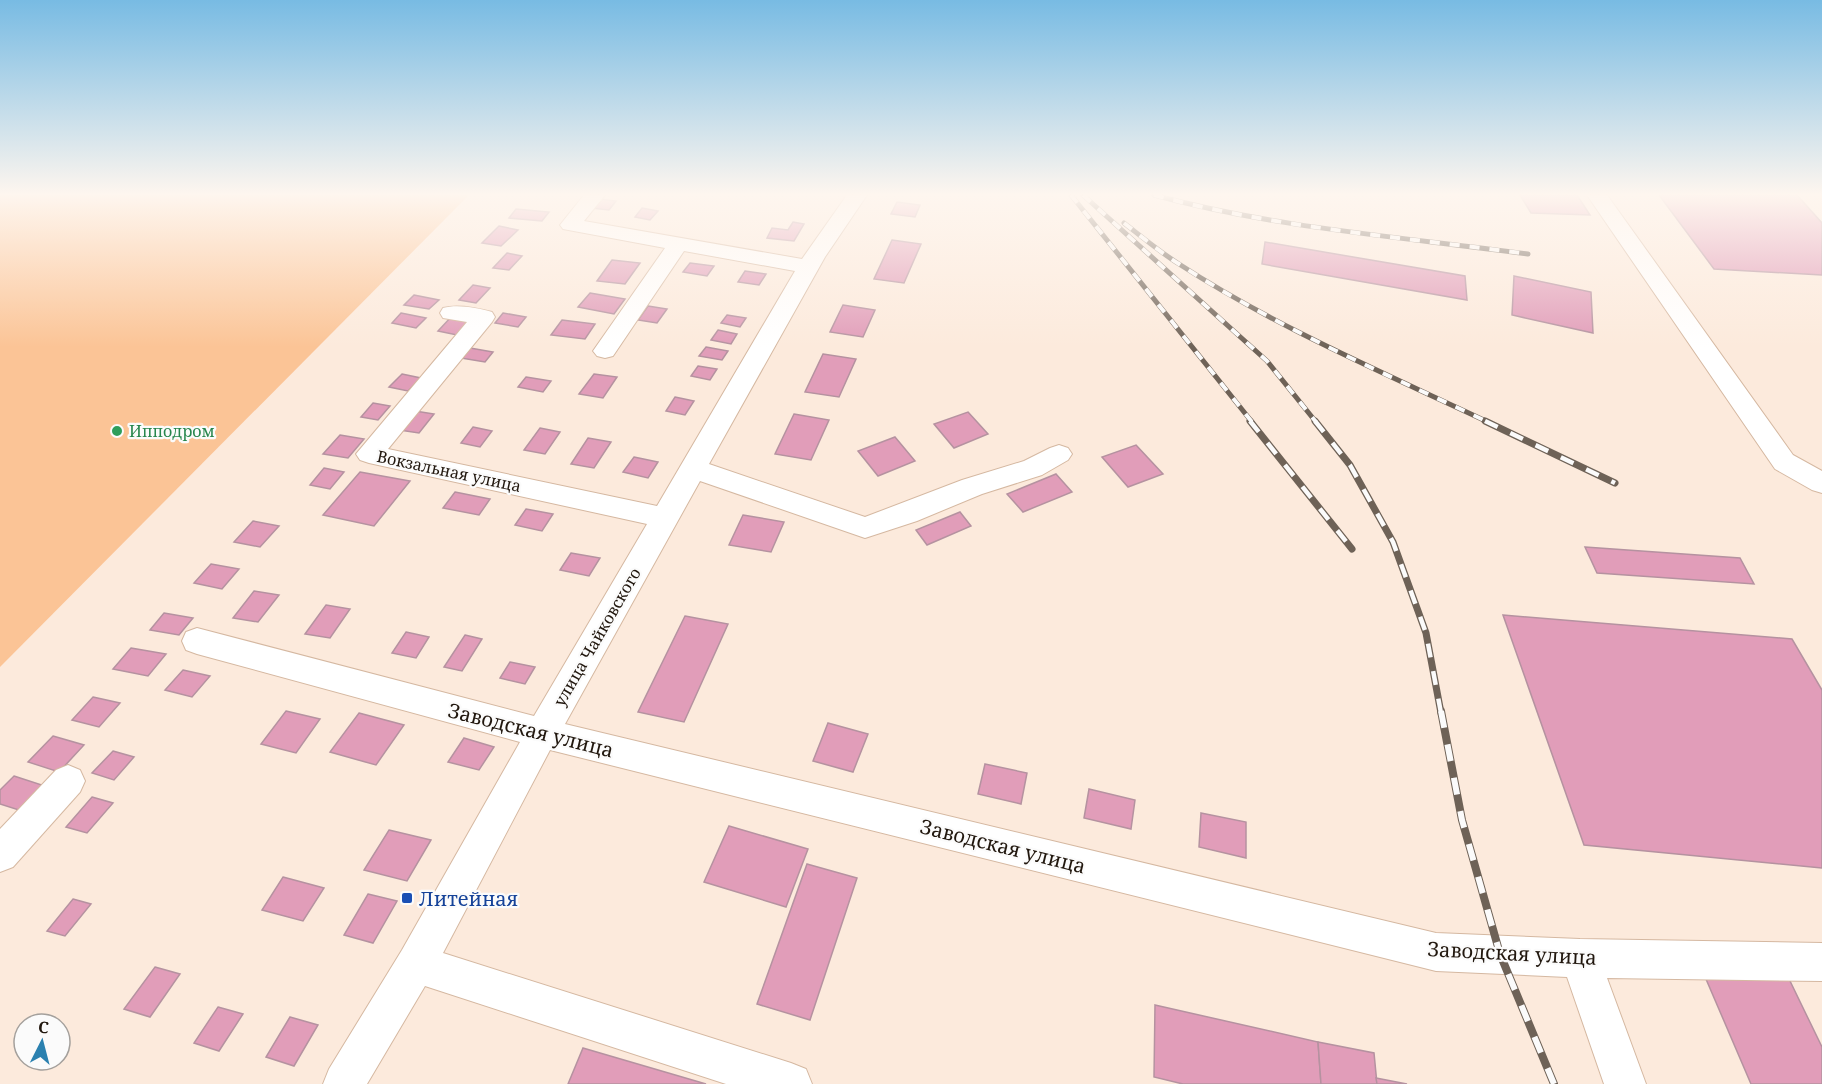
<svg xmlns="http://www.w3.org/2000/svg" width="1822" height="1084" font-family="'Noto Serif',serif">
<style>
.green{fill:#fbc496}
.building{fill:#e19db9;stroke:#b592a0;stroke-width:1.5}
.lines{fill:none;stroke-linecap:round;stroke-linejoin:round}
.minor-casing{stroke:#d5b8a1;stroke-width:2}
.minor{fill:#fff;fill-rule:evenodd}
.rail-far2-casing{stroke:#6e6257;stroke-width:5}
.rail-far1-casing{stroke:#6e6257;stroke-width:7}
.rail-casing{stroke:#6e6257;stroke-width:8}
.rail-far2{stroke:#fbfbfb;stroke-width:4;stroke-dasharray:10;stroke-linecap:butt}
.rail-far1{stroke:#fbfbfb;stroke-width:4.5;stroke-dasharray:14;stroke-linecap:butt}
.rail{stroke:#fbfbfb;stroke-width:6;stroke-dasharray:17;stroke-linecap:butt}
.leisure-dot{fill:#2e9e5b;stroke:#fbfbfb;stroke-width:2}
.transit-dot{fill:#1a4fb4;stroke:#fbfbfb;stroke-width:2}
.labels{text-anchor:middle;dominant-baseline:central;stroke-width:4.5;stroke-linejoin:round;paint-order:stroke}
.leisure-label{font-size:16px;fill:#27864d;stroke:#fbfbfb;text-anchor:start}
.street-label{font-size:16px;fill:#21170e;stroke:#fbfbfb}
.near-street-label{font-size:20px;fill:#21170e;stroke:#fbfbfb}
.near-transit-label{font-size:20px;fill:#164399;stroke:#fbfbfb;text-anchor:start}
</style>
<rect width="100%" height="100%" fill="#fceadc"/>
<polygon class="green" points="0,195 469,195 0,667"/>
<g class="building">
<polygon points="1520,195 1577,195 1590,215 1531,213"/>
<polygon points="1659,195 1797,195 1822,223 1822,275 1714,269"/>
<polygon points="599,199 616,201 609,210 591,208"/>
<polygon points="897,202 920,205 915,217 891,214"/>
<polygon points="642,208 658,211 650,220 635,217"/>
<polygon points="516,209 549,212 542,221 509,218"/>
<polygon points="793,222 804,224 794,241 767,238 772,228 788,230"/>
<polygon points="499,226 518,230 501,246 482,243"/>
<polygon points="892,240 921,244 904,283 874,279"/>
<polygon points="1265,242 1465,276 1467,300 1262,264"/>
<polygon points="507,253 522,256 509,270 493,268"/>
<polygon points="612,260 640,263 625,284 597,281"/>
<polygon points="690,263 714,266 707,276 683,272"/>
<polygon points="745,271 766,274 759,285 738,282"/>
<polygon points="1514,276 1591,292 1593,333 1512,315"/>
<polygon points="473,285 490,288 476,303 459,300"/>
<polygon points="590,293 625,299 614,314 578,307"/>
<polygon points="414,295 439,300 429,309 404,305"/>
<polygon points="843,305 875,310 863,337 830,332"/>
<polygon points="648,306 667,309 657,323 638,320"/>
<polygon points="401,313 426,318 416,328 392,323"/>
<polygon points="503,313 526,317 518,327 495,323"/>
<polygon points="727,315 746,318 740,327 721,323"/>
<polygon points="451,317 470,321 457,335 438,331"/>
<polygon points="562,320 595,324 585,339 551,335"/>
<polygon points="718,330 737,334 731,344 711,340"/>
<polygon points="706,347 728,351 722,360 699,356"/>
<polygon points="470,348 493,352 485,362 461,358"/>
<polygon points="823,354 856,359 839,397 805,392"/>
<polygon points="698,366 717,369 710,380 691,376"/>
<polygon points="402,374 421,378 408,391 389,387"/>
<polygon points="594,374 617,377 603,398 579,394"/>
<polygon points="526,377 551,381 543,392 518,387"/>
<polygon points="675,397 694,401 685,415 666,411"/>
<polygon points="373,403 390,406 378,420 361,417"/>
<polygon points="415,411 434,414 419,433 399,430"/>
<polygon points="968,412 988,434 954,448 934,424"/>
<polygon points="794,414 829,420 811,460 775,454"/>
<polygon points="473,427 492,431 480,447 461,443"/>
<polygon points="540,428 560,432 545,454 524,450"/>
<polygon points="340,435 364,439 348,458 323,454"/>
<polygon points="895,437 915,461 878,476 858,451"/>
<polygon points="588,438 611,442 594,468 571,464"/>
<polygon points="1136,445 1163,474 1128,487 1102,457"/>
<polygon points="634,457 658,462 648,478 623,472"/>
<polygon points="324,468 344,472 330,489 310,485"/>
<polygon points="360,472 410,481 374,526 323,515"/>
<polygon points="1056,474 1072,492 1023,512 1007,494"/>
<polygon points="455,492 490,499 479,515 443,508"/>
<polygon points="526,509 553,514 542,531 515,525"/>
<polygon points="960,512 971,526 927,545 916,530"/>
<polygon points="743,515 784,522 771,552 729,545"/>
<polygon points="253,521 279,526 260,547 234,542"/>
<polygon points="1585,547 1740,558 1754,584 1597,573"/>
<polygon points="571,553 600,558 589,576 560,570"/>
<polygon points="211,564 239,569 222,589 194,583"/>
<polygon points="254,591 279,595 258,622 233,618"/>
<polygon points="326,605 350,609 330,638 305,634"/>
<polygon points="164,613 193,618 179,635 150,630"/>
<polygon points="1503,615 1792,639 1822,690 1822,868 1584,845"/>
<polygon points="685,616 728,624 684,722 638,712"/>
<polygon points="406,632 429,637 416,658 392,653"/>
<polygon points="465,635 482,639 462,671 444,667"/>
<polygon points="131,648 166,654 148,676 113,669"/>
<polygon points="510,662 535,667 525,684 500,678"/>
<polygon points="183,670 210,676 192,697 165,690"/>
<polygon points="93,697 120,703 99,727 72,720"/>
<polygon points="286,711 320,719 296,753 261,744"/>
<polygon points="359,713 404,725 376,765 330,752"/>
<polygon points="828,723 868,734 853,772 813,761"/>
<polygon points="53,736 84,745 59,772 28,762"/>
<polygon points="464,738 494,747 479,770 448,762"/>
<polygon points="113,751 134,757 114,780 92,773"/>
<polygon points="985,764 1027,773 1021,804 978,794"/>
<polygon points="14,776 48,787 25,812 0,804 0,790"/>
<polygon points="1089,789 1135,800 1131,829 1084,818"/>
<polygon points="92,797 113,803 87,833 66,827"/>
<polygon points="1201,813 1246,822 1246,858 1199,847"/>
<polygon points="729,826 808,849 786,907 704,882"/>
<polygon points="389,830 431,840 407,881 364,870"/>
<polygon points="807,864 857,878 810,1020 757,1004"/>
<polygon points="283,877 324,888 303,921 262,910"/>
<polygon points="368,894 397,901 373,943 344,935"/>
<polygon points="73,899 91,904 65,936 47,931"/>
<polygon points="155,967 180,974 150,1017 124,1009"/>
<polygon points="1703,972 1789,979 1822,1047 1822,1084 1751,1084"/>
<polygon points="1155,1005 1318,1042 1321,1084 1183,1084 1154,1077"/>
<polygon points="218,1007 243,1014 219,1051 194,1043"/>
<polygon points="290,1017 318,1025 294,1066 266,1057"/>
<polygon points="1318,1042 1374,1053 1377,1084 1321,1084"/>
<polygon points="583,1048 706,1084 568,1084"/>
<polygon points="1376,1078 1407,1084 1377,1084"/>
</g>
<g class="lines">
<defs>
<g id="minor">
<path d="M584,195H605L584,221L802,259L847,195H867L825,257L709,464L865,517L962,480L1024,461L1050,448L1059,445L1068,448L1072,454L1068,460L1042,475L982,494L917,521L865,538L700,481L565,724L1436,933L1580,939L1822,943V981L1607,978L1646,1084H1604L1567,977L1436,971L550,750L443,953L791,1063L806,1069L812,1084H726L425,986L367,1084H323L329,1069L402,950L520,742L197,654L186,650L182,641L186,632L197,628L534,716L647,524L369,463L360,460L356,454L467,322L443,318L440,313L443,308C458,304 477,308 492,312L495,317L492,322L388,449L657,506L795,271L684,251L613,356L605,358L597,356L593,351L665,248L563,229L560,225Z"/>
<polygon points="1587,195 1607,195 1793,455 1822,471 1822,493 1812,490 1775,469"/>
<polygon points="68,765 80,770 85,781 80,792 13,867 0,872 0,829 56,770"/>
</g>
</defs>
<use href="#minor" class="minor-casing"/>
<use href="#minor" class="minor"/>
<defs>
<g id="rail-far2">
<polyline points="1071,195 1252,422"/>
<polyline points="1083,195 1267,361 1316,422"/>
<path d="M1154,195C1275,228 1403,237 1528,254"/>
<path d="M1124,223C1142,237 1160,252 1179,264C1276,327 1384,373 1488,422"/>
</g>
<g id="rail-far1">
<polyline points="1250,421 1352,549"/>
<polyline points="1315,421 1350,465 1393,542 1426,633 1441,713"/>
<polyline points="1485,421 1615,483"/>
</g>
<polyline id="rail" points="1441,711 1462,820 1500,954 1554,1084"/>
</defs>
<use href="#rail-far2" class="rail-far2-casing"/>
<use href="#rail-far1" class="rail-far1-casing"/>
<use href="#rail" class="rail-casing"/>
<use href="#rail-far2" class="rail-far2"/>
<use href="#rail-far1" class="rail-far1"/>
<use href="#rail" class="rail"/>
</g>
<linearGradient id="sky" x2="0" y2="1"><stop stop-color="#78bbe3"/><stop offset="0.56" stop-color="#fef6ef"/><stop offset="1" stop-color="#fef6ef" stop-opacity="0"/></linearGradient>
<rect width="1822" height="347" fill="url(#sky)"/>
<circle class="leisure-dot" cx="117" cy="431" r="6"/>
<rect class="transit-dot" x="401" y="892" width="12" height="12" rx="3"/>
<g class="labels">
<g class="leisure-label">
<text x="129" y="431">Ипподром</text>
</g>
<g class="street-label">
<text transform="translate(449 471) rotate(12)">Вокзальная улица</text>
<text transform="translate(597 637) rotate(-60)">улица Чайковского</text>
</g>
<g class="near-street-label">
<text transform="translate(531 730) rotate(14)">Заводская улица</text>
<text transform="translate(1003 846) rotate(14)">Заводская улица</text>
<text transform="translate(1512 953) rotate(3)">Заводская улица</text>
</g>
<g class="near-transit-label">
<text x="419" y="898">Литейная</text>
</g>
</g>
<g transform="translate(42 1042) rotate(6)"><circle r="28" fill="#fbfbfb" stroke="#a4a09c" stroke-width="1.5"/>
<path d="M0-4.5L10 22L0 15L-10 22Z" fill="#2b81b0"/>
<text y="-9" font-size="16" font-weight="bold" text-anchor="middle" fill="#21170e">С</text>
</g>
</svg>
